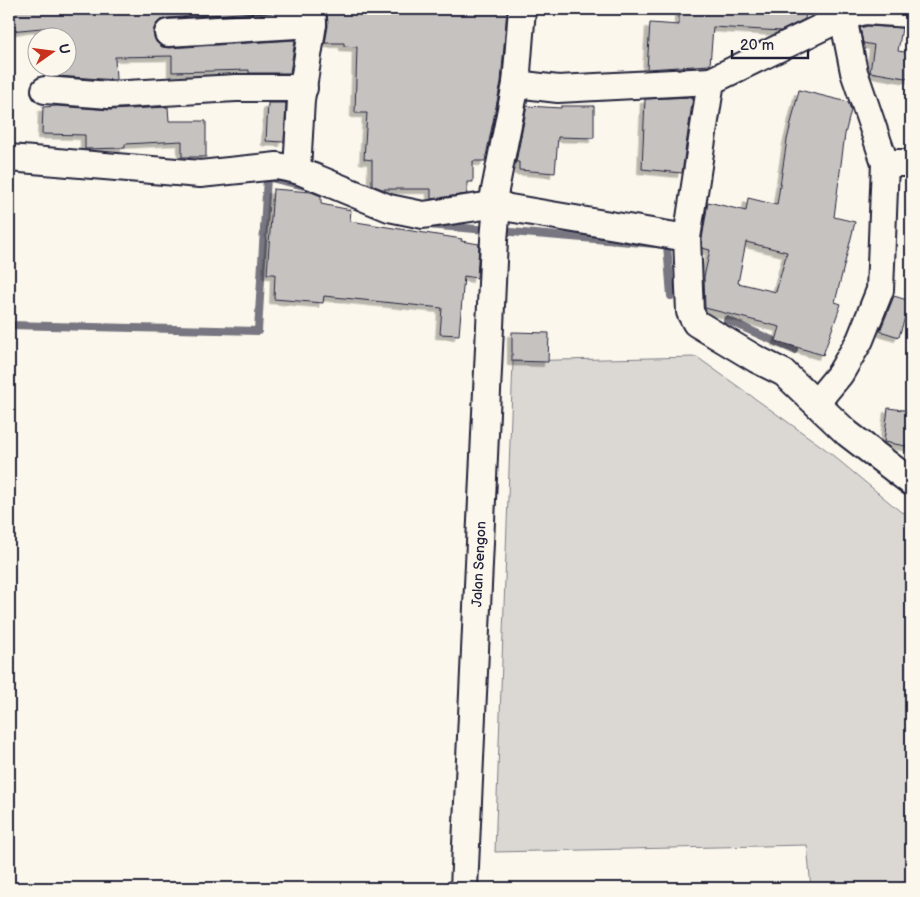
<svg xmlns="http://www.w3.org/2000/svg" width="920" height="897" font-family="'Balsamiq Sans',sans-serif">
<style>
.green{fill:#dbd8d3;stroke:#7e7d87}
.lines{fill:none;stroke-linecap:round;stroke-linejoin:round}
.stream{stroke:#787681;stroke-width:8}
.building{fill:#c6c2c0;stroke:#22223b;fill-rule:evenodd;filter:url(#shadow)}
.minor-casing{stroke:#22223b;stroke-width:30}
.minor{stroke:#fbf7ec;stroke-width:26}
.labels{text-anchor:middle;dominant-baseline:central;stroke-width:4;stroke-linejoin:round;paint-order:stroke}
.street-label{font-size:14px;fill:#22223b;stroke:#fbf7ec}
</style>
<defs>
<filter id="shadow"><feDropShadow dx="-4.5" dy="4.5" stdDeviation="0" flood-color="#0004"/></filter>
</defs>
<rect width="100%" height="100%" fill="#fbf7ec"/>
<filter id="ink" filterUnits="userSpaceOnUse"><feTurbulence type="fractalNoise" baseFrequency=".02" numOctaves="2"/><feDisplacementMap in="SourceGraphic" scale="10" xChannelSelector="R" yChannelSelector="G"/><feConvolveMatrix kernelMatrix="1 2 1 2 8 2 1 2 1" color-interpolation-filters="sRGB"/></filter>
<g filter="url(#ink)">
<polygon class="green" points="697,357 824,448 901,512 911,514 911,886 896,888 811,888 807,845 495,852 513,361"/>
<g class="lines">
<g class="stream">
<polyline points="428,225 667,245 671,296"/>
<polyline points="727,320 794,350"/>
<polyline points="9,325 258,331 267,177 305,186"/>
</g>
</g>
<g class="building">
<polygon points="9,9 297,9 167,18 159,21 155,26 153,33 156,42 162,47 169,48 295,40 290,73 249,73 249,70 172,72 172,56 115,57 116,80 56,76 55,68 68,68 68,38 54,38 53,27 9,31"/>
<polygon points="327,9 507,9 501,82 485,161 473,161 473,182 467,182 467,194 431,199 431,189 382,189 372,185 372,160 364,159 367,113 355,113 357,47 344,46 344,43 325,43 328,26"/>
<polygon points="679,9 802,9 801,13 806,13 805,19 781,31 713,27 710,65 647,69 650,23 679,25"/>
<polygon points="867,26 902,28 898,51 911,53 911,79 870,72 874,45 863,43 860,28"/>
<path d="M799,90L848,102L851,110L845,134L834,217L855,222L835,302L841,304L823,355L776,341L780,327L705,308L704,277L710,250L702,248V239L708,202L746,211L748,198L777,205L787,140ZM746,242L787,252L776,292L738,283Z"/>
<polygon points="693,97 682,173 642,169 645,99"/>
<polygon points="268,103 286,103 284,142 266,141"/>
<polygon points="57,106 110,110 168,107 169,121 206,121 206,157 182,157 182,141 125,144 125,148 85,149 85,135 42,134 43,107"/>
<polygon points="527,106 561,108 561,106 594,106 594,138 558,137 555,173 519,170 519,162 516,162"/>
<polygon points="273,189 311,192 321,196 321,204 351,210 350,221 462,239 461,241 479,244 477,278 464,276 459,335 440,334 442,308 324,296 323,303 274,299 275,274 267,274"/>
<polygon points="894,296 910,301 899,337 880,331"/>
<polygon points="512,332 549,333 548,362 512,361"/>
<polygon points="888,408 911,411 911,447 884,442"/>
</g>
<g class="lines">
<defs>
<g id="minor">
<polyline points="168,33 313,24"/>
<polyline points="516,84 558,89 711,81"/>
<polyline points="45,90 109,95 236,88 304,88"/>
<polyline points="9,158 200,174 277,166 297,170 389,208 423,215 492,205 687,238 690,312 696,323 756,359 784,373 847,433 911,482"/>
<polyline points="885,163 911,163"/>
<polyline points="297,170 301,100 313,24 312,9"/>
<polyline points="492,205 516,84 522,9"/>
<polyline points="687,238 711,81 843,17 865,11 911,14"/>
<polyline points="816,403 840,374 860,340 880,290 885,163 854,72 843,17 843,9"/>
<polyline points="464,888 494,240 496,217 504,206"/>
</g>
</defs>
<use href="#minor" class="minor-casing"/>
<use href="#minor" class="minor"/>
</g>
</g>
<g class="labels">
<g class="street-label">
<text transform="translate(479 564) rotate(-87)">Jalan Sengon</text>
</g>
</g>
<rect width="920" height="897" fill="none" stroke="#fbf7ec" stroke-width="30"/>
<rect x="15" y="15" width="890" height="867" fill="none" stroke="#22223b" stroke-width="2" filter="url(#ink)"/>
<g transform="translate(52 52) rotate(76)"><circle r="24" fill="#fbf7ec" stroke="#a4a2a5"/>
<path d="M0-4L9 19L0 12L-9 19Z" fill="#c8321e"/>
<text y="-8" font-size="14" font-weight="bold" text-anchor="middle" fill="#22223b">U</text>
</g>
<path d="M732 50v8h76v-8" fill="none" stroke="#22223b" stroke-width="2.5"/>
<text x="740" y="50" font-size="15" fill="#22223b" stroke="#fbf7ec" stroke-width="4" paint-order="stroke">20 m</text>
</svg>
